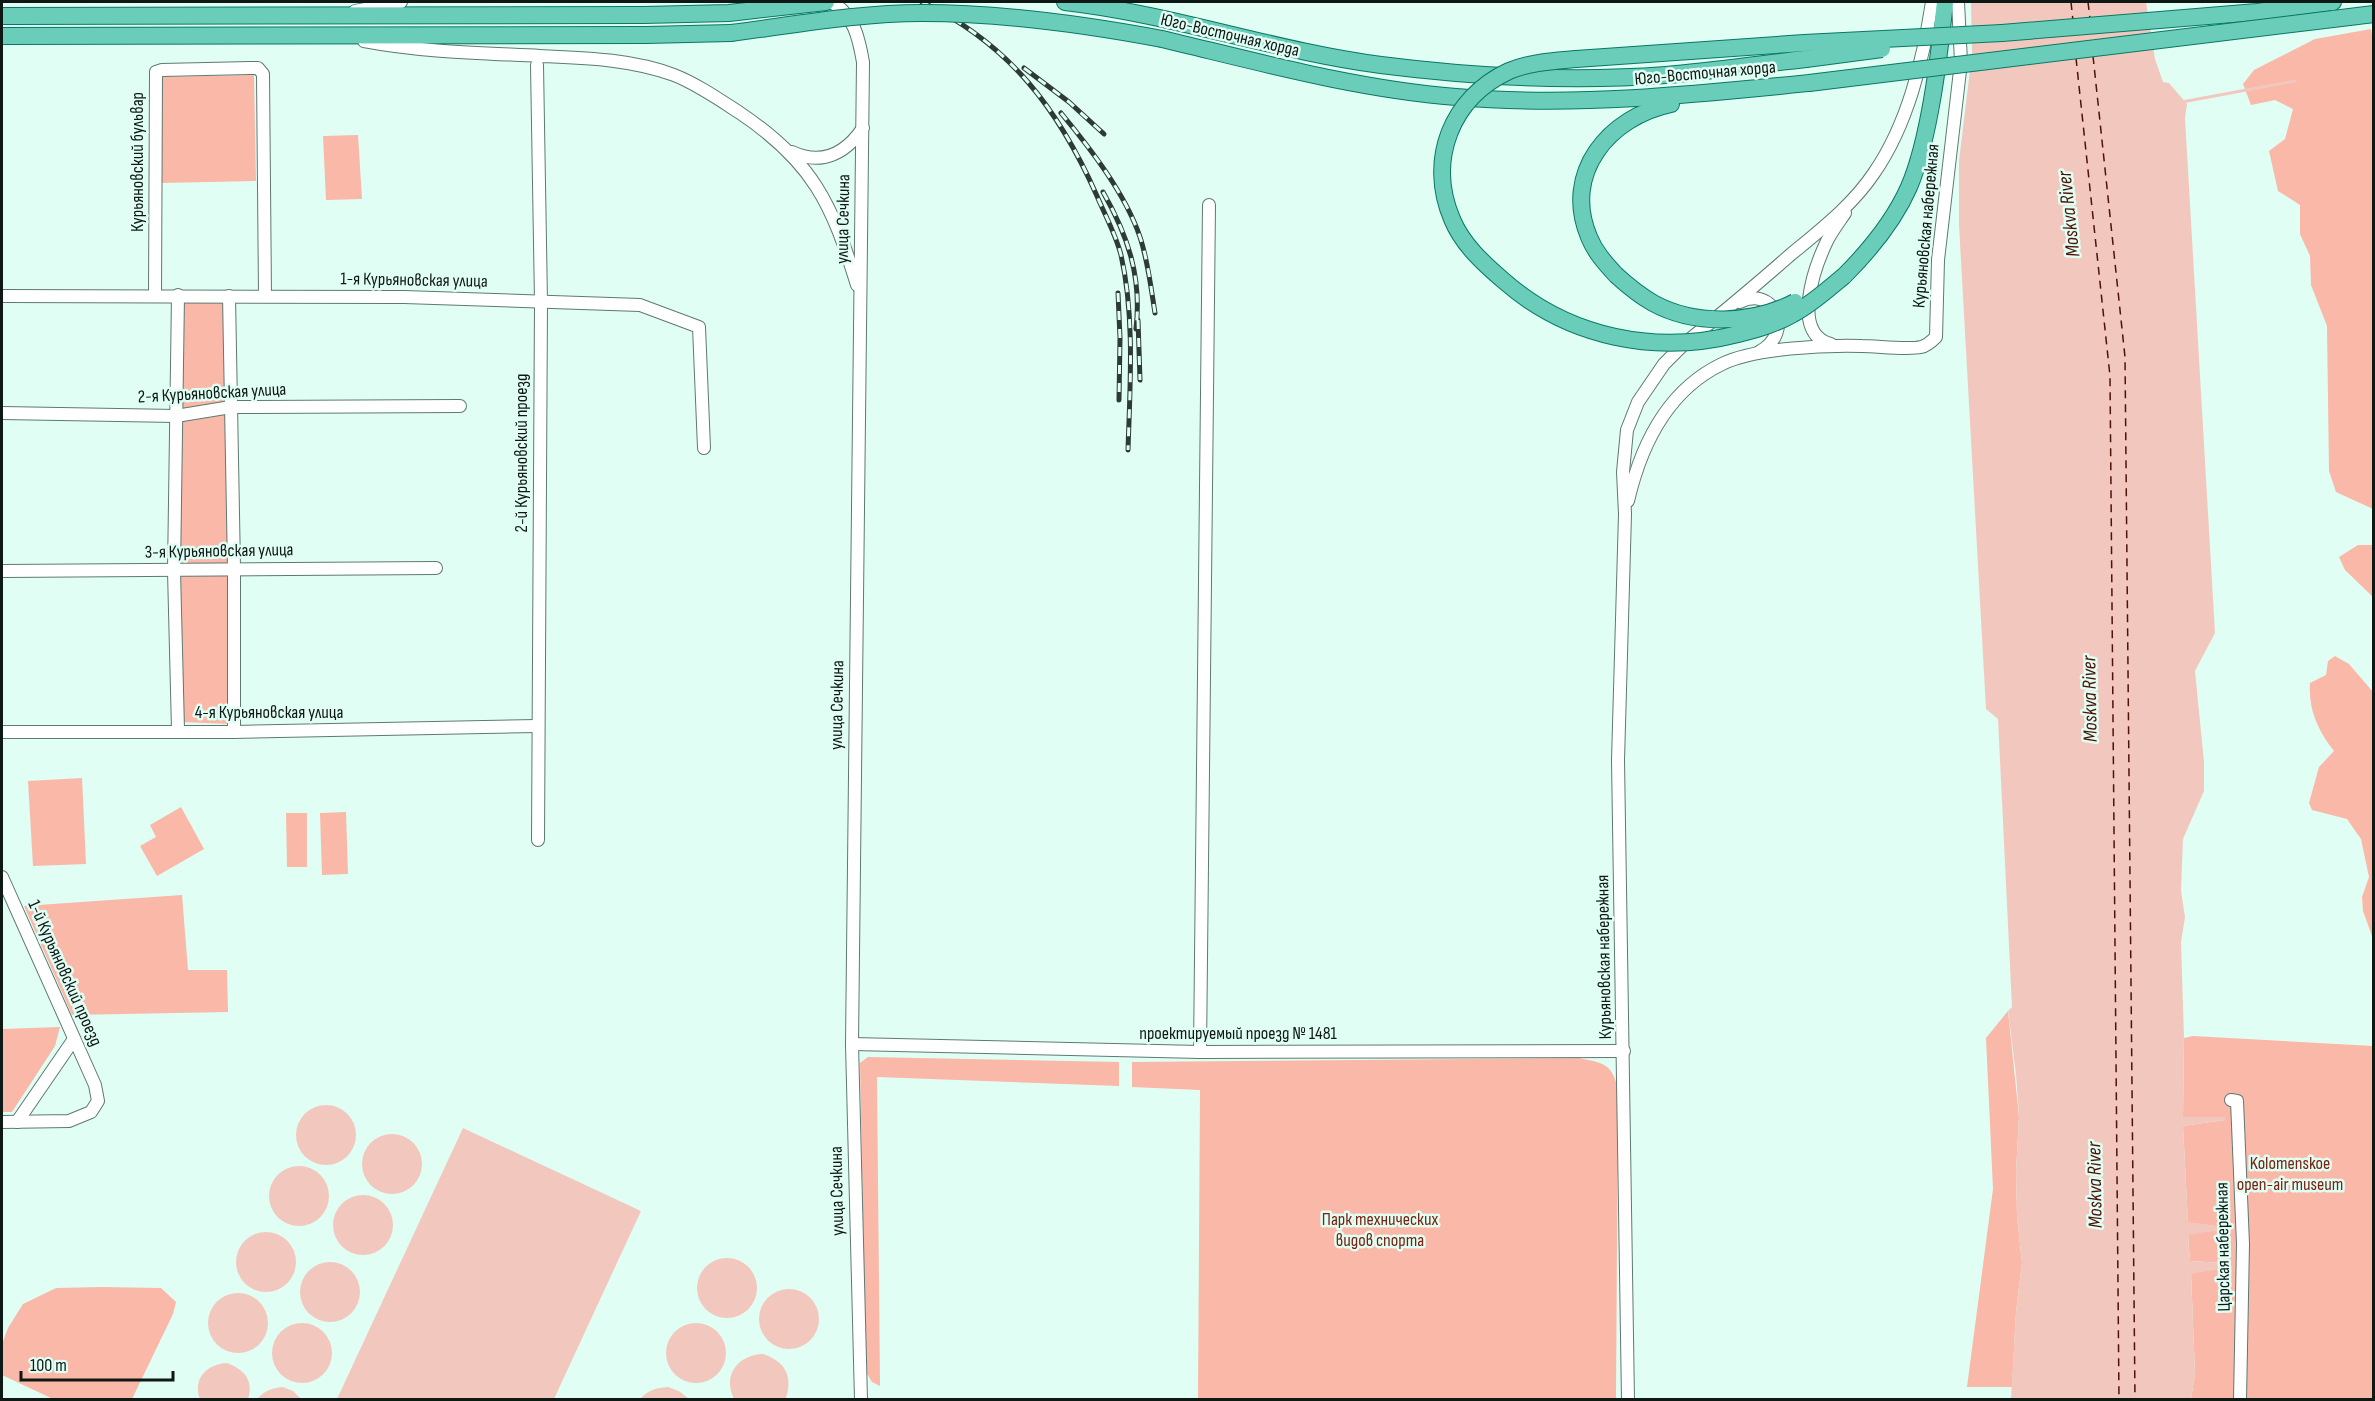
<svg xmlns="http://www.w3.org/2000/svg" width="2375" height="1401" font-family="'Sofia Sans Condensed',sans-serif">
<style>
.green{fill:#f9b8a8}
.water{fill:#f2c8be}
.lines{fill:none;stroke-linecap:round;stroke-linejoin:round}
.stream{stroke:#f2c8be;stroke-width:3}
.ferry{stroke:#4e1206;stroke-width:1.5;stroke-dasharray:8 6;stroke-linecap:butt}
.minor-casing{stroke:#5f7970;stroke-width:14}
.major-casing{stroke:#087862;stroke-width:18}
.minor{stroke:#fff;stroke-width:12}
.major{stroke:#69cdb9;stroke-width:16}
.rail-casing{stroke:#2d3a36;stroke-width:5}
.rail{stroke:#e1fef4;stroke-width:3;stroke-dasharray:9;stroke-linecap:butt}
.major-bridge-casing{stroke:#087862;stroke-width:18;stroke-linecap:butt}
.major-bridge{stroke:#69cdb9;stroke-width:16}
.labels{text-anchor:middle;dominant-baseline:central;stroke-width:5;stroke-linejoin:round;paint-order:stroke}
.street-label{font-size:18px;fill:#0e1815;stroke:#e1fef4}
.park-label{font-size:18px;fill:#782210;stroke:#e1fef4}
.water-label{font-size:20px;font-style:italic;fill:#4e1206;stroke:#e1fef4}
</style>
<rect width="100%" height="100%" fill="#e1fef4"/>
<g class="green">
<polygon points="2371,29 2374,46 2373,509 2336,492 2329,471 2327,326 2311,285 2310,256 2300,234 2300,205 2278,191 2269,151 2285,139 2293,109 2275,100 2251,105 2243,84 2254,70 2315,39"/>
<polygon points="254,75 256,181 160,183 158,77"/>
<polygon points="358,135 362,199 326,200 323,136"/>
<polygon points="182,298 223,299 226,402 180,411"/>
<polygon points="226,412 230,564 178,566 181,421"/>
<polygon points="2358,545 2373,545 2373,597 2345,570 2339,557"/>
<polygon points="228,574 229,724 182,722 179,576"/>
<path d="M2335,656L2349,664L2373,692V939L2363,911L2362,897L2369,877L2361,839L2347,819L2312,810L2309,803L2319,767L2334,751C2318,731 2308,709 2310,683L2326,675L2328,661Z"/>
<polygon points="82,778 86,864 33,866 28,781"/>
<polygon points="181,807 204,849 157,876 140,846 156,837 150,825"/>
<polygon points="346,812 348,874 322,875 320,813"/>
<polygon points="286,813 307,813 307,867 287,867"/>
<polygon points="182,895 188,970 227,970 228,1012 72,1015 24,906"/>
<polygon points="2008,1011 2019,1117 2016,1172 2017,1216 2022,1263 2016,1312 2012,1387 1967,1387 1993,1189 1986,1038"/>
<polygon points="60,1027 55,1046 12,1112 2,1112 2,1029"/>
<polygon points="2193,1036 2373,1046 2373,1399 2191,1399 2195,1374 2191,1273 2224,1268 2224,1263 2190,1261 2188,1234 2226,1229 2226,1227 2188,1223 2183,1126 2225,1120 2183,1117 2184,1038"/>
<polygon points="868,1057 1119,1062 1119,1086 877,1077 880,1386 872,1382 866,1372 860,1063"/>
<path d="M1579,1058C1603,1063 1612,1063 1618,1089L1616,1399H1198L1200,1090L1132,1087V1062Z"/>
<polygon points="102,1287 161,1288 176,1302 173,1314 132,1399 53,1399 2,1375 2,1344 8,1328 23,1304 56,1288"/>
</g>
<g class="water">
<polygon points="1971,2 2146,2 2155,59 2163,82 2169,83 2187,104 2185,118 2215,633 2195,671 2204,762 2204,791 2183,839 2181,891 2185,917 2181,942 2184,1038 2183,1117 2225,1117 2225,1120 2183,1126 2188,1222 2226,1227 2226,1229 2188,1235 2190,1261 2224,1263 2224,1268 2191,1274 2195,1374 2191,1399 2011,1399 2016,1312 2022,1263 2017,1216 2016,1172 2019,1116 2016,1075 2008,1011 2012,1007 1998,719 1986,709 1959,225 1959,161 1972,53"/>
<circle cx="326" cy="1135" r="30"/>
<polygon points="463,1128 641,1211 554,1399 337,1399"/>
<circle cx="392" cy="1164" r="30"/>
<circle cx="299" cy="1196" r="30"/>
<circle cx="363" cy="1225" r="30"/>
<circle cx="266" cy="1262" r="30"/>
<circle cx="727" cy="1288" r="30"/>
<circle cx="330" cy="1292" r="30"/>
<circle cx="789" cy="1319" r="30"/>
<circle cx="238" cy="1323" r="30"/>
<circle cx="302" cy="1353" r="30"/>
<circle cx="696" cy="1353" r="30"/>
<path d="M763,1354C785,1361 793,1376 786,1398L734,1399C722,1375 738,1355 763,1354Z"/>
<path d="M227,1363C244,1369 254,1381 248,1399H200C192,1379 207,1364 227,1363Z"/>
<path d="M283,1387L293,1391L301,1399H257C264,1391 271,1388 283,1387Z"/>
<path d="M668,1387L679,1391L689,1399H640C648,1390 656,1388 668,1387Z"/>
</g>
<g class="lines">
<polyline class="stream" points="2182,102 2295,81"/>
<g class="ferry">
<polyline points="2071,2 2073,21"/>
<polyline points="2088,2 2090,19"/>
<polyline points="2093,56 2125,357 2135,1400"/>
<polyline points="2076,58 2110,376 2119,1400"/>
</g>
<defs>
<g id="minor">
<path d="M831,2C854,14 859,39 863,62L852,1044L861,1400"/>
<polyline points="355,11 401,2"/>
<path d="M364,41C422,52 481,53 540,56C585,58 631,59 674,75C697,84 720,100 740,113C813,162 832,204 857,285"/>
<polyline points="537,65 541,302 538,840"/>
<path d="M792,152C822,166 846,153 863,128"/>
<polyline points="155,295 156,72 162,70 250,68 258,68 263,74 265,296"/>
<polyline points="178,295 174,571 178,730"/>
<polyline points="2,296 404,297 640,305 699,327 704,448"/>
<polyline points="229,296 234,568 234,732"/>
<path d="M1740,302C1773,285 1796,332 1759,352"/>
<path d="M1831,344C1790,334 1815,266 1827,241C1832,231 1839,222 1845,213"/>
<polyline points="2,413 176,416 231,407 460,406"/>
<path d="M1628,501C1641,445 1668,390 1722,364C1754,348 1825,345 1862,346C1877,346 1907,350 1921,347C1926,346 1932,341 1936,337L1938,260L1961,62L1958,2"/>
<polyline points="2,571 436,568"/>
<polyline points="2,732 234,732 537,726"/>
<polyline points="2,877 95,1085 98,1101 91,1112 69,1121 2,1122"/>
<polyline points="852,1044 1200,1052 1624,1051"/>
<polyline points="1200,1052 1209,205"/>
<polyline points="2231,1100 2237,1101 2243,1244 2240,1400"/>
<polyline points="17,1122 74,1039"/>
<path d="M1628,1400L1618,760L1625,514L1623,472L1627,430L1638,402L1664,364L1684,344C1720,315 1755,286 1789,256C1819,231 1852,206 1874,173C1908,124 1923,60 1932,2"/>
</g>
<g id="major">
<path d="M1065,2C1172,14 1274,51 1381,65C1475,77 1571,82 1666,75C1713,71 1759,64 1806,59"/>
<polyline points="2,16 644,15 729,13 826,2"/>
<polyline points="2333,19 2374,14"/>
<polyline points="2002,33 2257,12 2333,2"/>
<polyline points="2,36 646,35 731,33"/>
<path d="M1162,39C1259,62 1356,89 1456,97C1574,107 1691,95 1809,83"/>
<polyline points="1576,59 1804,43"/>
<path d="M1616,275C1605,263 1595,252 1589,237C1562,173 1609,117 1671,104"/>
<path d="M1844,276C1870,250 1894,221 1909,187C1930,138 1939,56 1945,2"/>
</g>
</defs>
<use href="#minor" class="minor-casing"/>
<use href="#major" class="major-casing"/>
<use href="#minor" class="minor"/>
<use href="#major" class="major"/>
<defs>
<g id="rail">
<path d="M922,2C1010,44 1059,110 1097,196C1105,215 1116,235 1121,255C1135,317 1130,386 1128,450"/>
<polyline points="1024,68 1069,102 1104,134"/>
<path d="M1061,113C1090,148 1125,193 1140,237C1148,261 1151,288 1155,313"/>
<path d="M1103,192C1128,236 1142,277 1136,329"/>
<polyline points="1118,293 1120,338 1119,400"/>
<polyline points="1138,320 1140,380"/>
</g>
</defs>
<use href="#rail" class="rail-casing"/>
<use href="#rail" class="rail"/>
<defs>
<g id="major-bridge">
<path d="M731,33C794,25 858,13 922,13C1003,13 1082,24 1162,39"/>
<polyline points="1804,43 2002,33"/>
<path d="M1576,59C1554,61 1530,62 1509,71C1451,98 1427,160 1452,219C1462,244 1484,264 1504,281C1569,338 1656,355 1738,334C1757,329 1776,324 1793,314C1812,304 1828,289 1844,276"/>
<polyline points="1806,59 1882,49"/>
<polyline points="1809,83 2333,19"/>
<path d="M1616,275C1627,285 1639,295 1653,303C1695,326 1753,324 1795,302"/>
</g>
</defs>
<use href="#major-bridge" class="major-bridge-casing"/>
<use href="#major-bridge" class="major-bridge"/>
</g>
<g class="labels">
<g class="street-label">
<text transform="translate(1230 35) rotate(13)">Юго-Восточная хорда</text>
<text transform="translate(1705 73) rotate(-5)">Юго-Восточная хорда</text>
<text transform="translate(137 162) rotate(-90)">Курьяновский бульвар</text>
<text transform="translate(843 219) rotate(-89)">улица Сечкина</text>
<text transform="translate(1926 226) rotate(-85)">Курьяновская набережная</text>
<text transform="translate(414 280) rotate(1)">1-я Курьяновская улица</text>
<text transform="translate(212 393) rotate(-3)">2-я Курьяновская улица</text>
<text transform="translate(521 453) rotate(-90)">2-й Курьяновский проезд</text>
<text transform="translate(219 551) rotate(-1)">3-я Курьяновская улица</text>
<text transform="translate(837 705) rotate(-89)">улица Сечкина</text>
<text x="269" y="712">4-я Курьяновская улица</text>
<text transform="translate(1604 957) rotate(-91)">Курьяновская набережная</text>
<text transform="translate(65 973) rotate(66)">1-й Курьяновский проезд</text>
<text x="1238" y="1033">проектируемый проезд № 1481</text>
<text transform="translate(837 1191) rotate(-91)">улица Сечкина</text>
<text transform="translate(2223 1247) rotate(-91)">Царская набережная</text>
</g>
<g class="park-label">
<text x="2290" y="1163">Kolomenskoe<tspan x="2290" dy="21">open-air museum</tspan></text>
<text x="1380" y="1219">Парк технических<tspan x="1380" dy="21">видов спорта</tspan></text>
</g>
<g class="water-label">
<text transform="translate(2069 214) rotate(-96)">Moskva River</text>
<text transform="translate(2090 699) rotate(-91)">Moskva River</text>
<text transform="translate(2095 1185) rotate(-91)">Moskva River</text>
</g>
</g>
<rect width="2375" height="1401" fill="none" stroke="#0e1815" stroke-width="6"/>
<path d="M21 1371v9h152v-9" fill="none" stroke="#0e1815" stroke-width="3"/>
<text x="30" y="1371" font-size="18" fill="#0e1815" stroke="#e1fef4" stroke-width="4.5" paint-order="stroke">100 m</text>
</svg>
